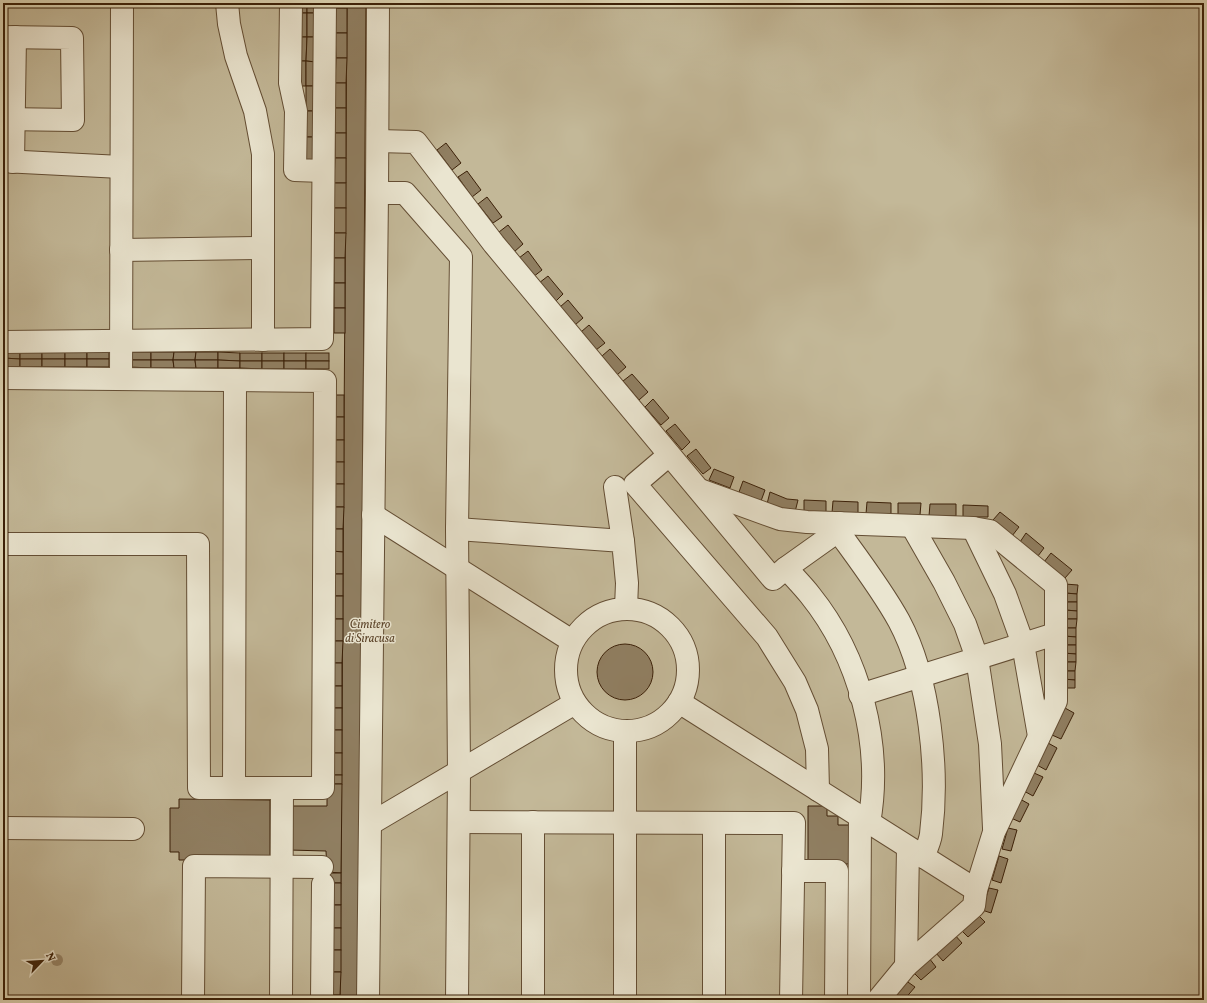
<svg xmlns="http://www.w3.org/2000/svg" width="1207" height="1003" font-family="Vollkorn,serif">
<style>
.green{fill:#c3b898;stroke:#7f6c50}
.building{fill:#907f62;stroke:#3b2008}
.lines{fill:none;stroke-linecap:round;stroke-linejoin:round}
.minor-casing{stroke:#644e34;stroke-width:24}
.minor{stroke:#eae5d0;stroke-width:22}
.tree{fill:#98876a}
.labels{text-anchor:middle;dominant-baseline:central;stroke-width:3;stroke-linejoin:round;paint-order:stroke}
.park-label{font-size:12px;font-style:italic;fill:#5d462c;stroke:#eae5d0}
</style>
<rect width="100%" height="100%" fill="#dfd7b6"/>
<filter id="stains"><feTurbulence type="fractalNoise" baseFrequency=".005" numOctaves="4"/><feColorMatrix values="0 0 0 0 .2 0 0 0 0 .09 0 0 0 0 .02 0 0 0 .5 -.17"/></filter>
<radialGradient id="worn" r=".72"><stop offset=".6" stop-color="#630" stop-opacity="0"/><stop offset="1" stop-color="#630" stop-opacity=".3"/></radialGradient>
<rect class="green" x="3" y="3" width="1201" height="997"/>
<g class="building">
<rect x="297" y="3" width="10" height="10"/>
<polygon points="307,3 317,3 316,13 307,13"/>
<polygon points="347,3 366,3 359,1000 340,1000"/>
<polygon points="336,8 347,8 347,33 335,33"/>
<rect x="297" y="13" width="10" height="24"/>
<rect x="307" y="13" width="9" height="24"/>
<polygon points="335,33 347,33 347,58 336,58"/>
<polygon points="297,37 307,37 306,61 297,61"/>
<polygon points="307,37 316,37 316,62 306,61"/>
<polygon points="336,58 347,58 346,83 335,83"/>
<polygon points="297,61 306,61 306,86 296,86"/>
<polygon points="306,61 316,62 316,86 306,86"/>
<rect x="335" y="83" width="11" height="25"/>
<polygon points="306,86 316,86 315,111 306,111"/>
<rect x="335" y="108" width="11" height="25"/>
<polygon points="306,111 315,111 315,137 305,137"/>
<rect x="335" y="133" width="11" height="25"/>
<rect x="305" y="137" width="10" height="25"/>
<polygon points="446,143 461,163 452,170 437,150"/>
<polygon points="335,158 346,158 346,183 334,183"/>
<polygon points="467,171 481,190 472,197 458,177"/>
<rect x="334" y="183" width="12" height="25"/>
<polygon points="487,197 502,217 493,223 478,204"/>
<rect x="334" y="208" width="12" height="25"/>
<polygon points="508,225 523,244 514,252 499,232"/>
<polygon points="334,233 346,233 345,258 334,258"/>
<polygon points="528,251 542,270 533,277 519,258"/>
<rect x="334" y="258" width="11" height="25"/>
<polygon points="548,276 563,294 555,302 539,283"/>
<rect x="334" y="283" width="11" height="25"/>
<polygon points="568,300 583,318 575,325 560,307"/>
<rect x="334" y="308" width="11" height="25"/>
<polygon points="589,325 605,343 596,350 581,332"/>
<polygon points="610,349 626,367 617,375 602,356"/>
<polygon points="3,351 20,351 20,359 3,358"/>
<rect x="20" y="351" width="22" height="8"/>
<rect x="42" y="351" width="23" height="8"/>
<rect x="65" y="351" width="22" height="8"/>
<rect x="87" y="351" width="22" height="8"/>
<rect x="129" y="352" width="22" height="8"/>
<polygon points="151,352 174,352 173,360 151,360"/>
<polygon points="174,352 196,352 195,360 173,360"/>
<polygon points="196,352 218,352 218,360 195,360"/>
<polygon points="218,352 240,353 240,361 218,360"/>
<rect x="240" y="353" width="22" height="8"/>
<rect x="262" y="353" width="22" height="8"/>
<rect x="284" y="353" width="22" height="8"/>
<rect x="306" y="353" width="23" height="8"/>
<polygon points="3,358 20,359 20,367 3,367"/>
<rect x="20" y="359" width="22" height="8"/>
<rect x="42" y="359" width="23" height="8"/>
<rect x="65" y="359" width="22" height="8"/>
<rect x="87" y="359" width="22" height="8"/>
<polygon points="129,360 151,360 151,368 129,367"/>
<polygon points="151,360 173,360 174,368 151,368"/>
<polygon points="173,360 195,360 196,368 174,368"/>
<polygon points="195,360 218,360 218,368 196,368"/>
<polygon points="218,360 240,361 240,368 218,368"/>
<polygon points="240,361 262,361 262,369 240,368"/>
<rect x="262" y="361" width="22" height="8"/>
<rect x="284" y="361" width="22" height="8"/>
<rect x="306" y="361" width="23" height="8"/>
<polygon points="632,374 648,392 639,400 623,381"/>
<rect x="333" y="395" width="11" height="22"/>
<polygon points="653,399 669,418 661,425 645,407"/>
<rect x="333" y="417" width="11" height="23"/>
<polygon points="675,424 690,442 682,450 666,431"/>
<rect x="333" y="440" width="11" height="22"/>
<polygon points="696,449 711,468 703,474 687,456"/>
<rect x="333" y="462" width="11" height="22"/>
<polygon points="714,469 734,477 730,488 709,480"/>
<polygon points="743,481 765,490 761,501 739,492"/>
<rect x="333" y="484" width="11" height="23"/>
<polygon points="770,492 787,499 798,500 795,512 767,504"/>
<polygon points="804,500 826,501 826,512 804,512"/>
<polygon points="833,501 858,502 858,513 832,513"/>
<polygon points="867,502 891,503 891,514 866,514"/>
<polygon points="898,503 921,503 920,515 898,515"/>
<polygon points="930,504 956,504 956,516 929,516"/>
<polygon points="963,505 988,506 988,517 963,517"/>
<polygon points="333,507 344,507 343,529 333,529"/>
<polygon points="1000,512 1019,527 1012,536 993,520"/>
<polygon points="333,529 343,529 343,552 332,551"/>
<polygon points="1026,533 1044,548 1038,556 1020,542"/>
<polygon points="332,551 343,552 343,574 332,574"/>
<polygon points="1051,553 1072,570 1065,578 1044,562"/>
<rect x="332" y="574" width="11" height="22"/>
<polygon points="1065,584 1078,585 1077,594 1065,593"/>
<polygon points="1065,593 1077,594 1077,602 1065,602"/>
<rect x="332" y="596" width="11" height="23"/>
<polygon points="1065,602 1077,602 1077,611 1065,610"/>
<polygon points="1065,610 1077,611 1077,619 1064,619"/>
<rect x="332" y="619" width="11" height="22"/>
<polygon points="1064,619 1077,619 1076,628 1064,628"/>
<polygon points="1064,628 1076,628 1076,637 1064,636"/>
<polygon points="1064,636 1076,637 1076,645 1064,645"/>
<polygon points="332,641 343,641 342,663 332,663"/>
<circle cx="625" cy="672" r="28"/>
<polygon points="1064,645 1076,645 1076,654 1063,653"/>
<polygon points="1063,653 1076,654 1076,662 1063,662"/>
<polygon points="1063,662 1076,662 1075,671 1063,671"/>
<polygon points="332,663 342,663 342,686 331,686"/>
<polygon points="1063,671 1075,671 1075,680 1063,679"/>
<polygon points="1063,679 1075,680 1075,688 1062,688"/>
<rect x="331" y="686" width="11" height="22"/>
<rect x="331" y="708" width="11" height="22"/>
<polygon points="1065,708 1074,713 1061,739 1052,735"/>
<rect x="331" y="730" width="11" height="23"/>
<polygon points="1048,743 1057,748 1046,770 1037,765"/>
<rect x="331" y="753" width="11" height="22"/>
<polygon points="1034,773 1043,777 1033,796 1024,791"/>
<rect x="331" y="775" width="11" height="9"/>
<polygon points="327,784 342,784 341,873 327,872 326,851 289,850 290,806 327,806"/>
<polygon points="179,799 270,800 270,860 179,860 179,852 170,852 170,808 179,808"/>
<polygon points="1020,799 1029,804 1020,822 1011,818"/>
<polygon points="808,806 827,806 827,816 838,816 838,825 849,825 849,864 808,863"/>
<polygon points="1008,828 1017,830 1011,851 1002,849"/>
<polygon points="999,856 1008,859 1001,883 992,880"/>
<rect x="330" y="873" width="11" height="10"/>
<polygon points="330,883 341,883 341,905 329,905"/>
<polygon points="989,888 998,890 991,913 982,910"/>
<rect x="329" y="905" width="12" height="23"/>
<polygon points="977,914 985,922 968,937 960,929"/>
<rect x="329" y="928" width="12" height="22"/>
<polygon points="954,934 962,943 943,961 935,952"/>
<rect x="329" y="950" width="12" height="22"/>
<polygon points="929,958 936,967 921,980 913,972"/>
<polygon points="329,972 341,972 340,995 329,995"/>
<polygon points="905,980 915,987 904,1000 895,1000 891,997"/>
</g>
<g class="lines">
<defs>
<g id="minor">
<polyline points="227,3 229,24 236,56 255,111 263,154 263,340"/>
<polyline points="291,3 290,83 296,111 295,170 323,171"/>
<polyline points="3,37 72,38 73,120 3,119"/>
<polyline points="378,141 416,142 494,244 773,579 786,568 838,531"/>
<polyline points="3,161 121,167"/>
<polyline points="13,162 15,37"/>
<polyline points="377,193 405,193 461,257 457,529 459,772 457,1000"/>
<polyline points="121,250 263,248"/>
<polyline points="3,342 322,339 325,3"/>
<polyline points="3,378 325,381 323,788 199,788 198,544 3,544"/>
<polyline points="121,379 122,3"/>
<polyline points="669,455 635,484 767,637 795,682 807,710 817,749 818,790"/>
<polyline points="615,487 623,541"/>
<polyline points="700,490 780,519 807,522 973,528 990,531 1056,585 1056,701 994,832 976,890 974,906 906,966 878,1000"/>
<polyline points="373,515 572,641"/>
<path d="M839,523L838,531C859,560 882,590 899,621C930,679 939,770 931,834C930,842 926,850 923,857"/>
<polyline points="912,526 944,582 965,624 977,658 990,744 994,828"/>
<polyline points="973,528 1005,594 1023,644 1039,736"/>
<polyline points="457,529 623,541 627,583 626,608"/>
<path d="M786,568C794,577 803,586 810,595C860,657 883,745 869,823"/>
<circle cx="627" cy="670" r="61"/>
<polyline points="860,695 1055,634"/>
<polyline points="679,702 976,890"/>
<polyline points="234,788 235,380"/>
<polyline points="459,822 794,823 791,1000"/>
<polyline points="370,824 575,703"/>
<polyline points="3,828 133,829"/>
<polyline points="793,871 837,871 836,1000"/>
<polyline points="906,966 908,848"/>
<polyline points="193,1000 194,866 322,867"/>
<polyline points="281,1000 282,788"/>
<polyline points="322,1000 323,884"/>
<polyline points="368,1000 377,193 378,3"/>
<polyline points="533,1000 533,822"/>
<polyline points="625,1000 625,731"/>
<polyline points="714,1000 714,824"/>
<polyline points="859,1000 860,817"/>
</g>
</defs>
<use href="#minor" class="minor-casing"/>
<use href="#minor" class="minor"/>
</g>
<circle class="tree" cx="57" cy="960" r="6"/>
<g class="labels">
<g class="park-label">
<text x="370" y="625">Cimitero<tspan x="370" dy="14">di Siracusa</tspan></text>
</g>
</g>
<rect width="1207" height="1003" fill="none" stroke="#dfd7b6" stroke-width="16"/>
<rect x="4" y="4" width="1199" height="995" fill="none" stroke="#3b2008" stroke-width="2"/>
<rect x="8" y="8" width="1191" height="987" fill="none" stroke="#3b2008"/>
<g transform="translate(42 961) rotate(65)" stroke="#eae5d0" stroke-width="3" paint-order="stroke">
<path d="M0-3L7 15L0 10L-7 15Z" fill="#3b2008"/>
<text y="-6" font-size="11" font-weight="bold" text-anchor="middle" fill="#3b2008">N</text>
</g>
<rect width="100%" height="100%" filter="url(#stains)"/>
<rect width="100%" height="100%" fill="url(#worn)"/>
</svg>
